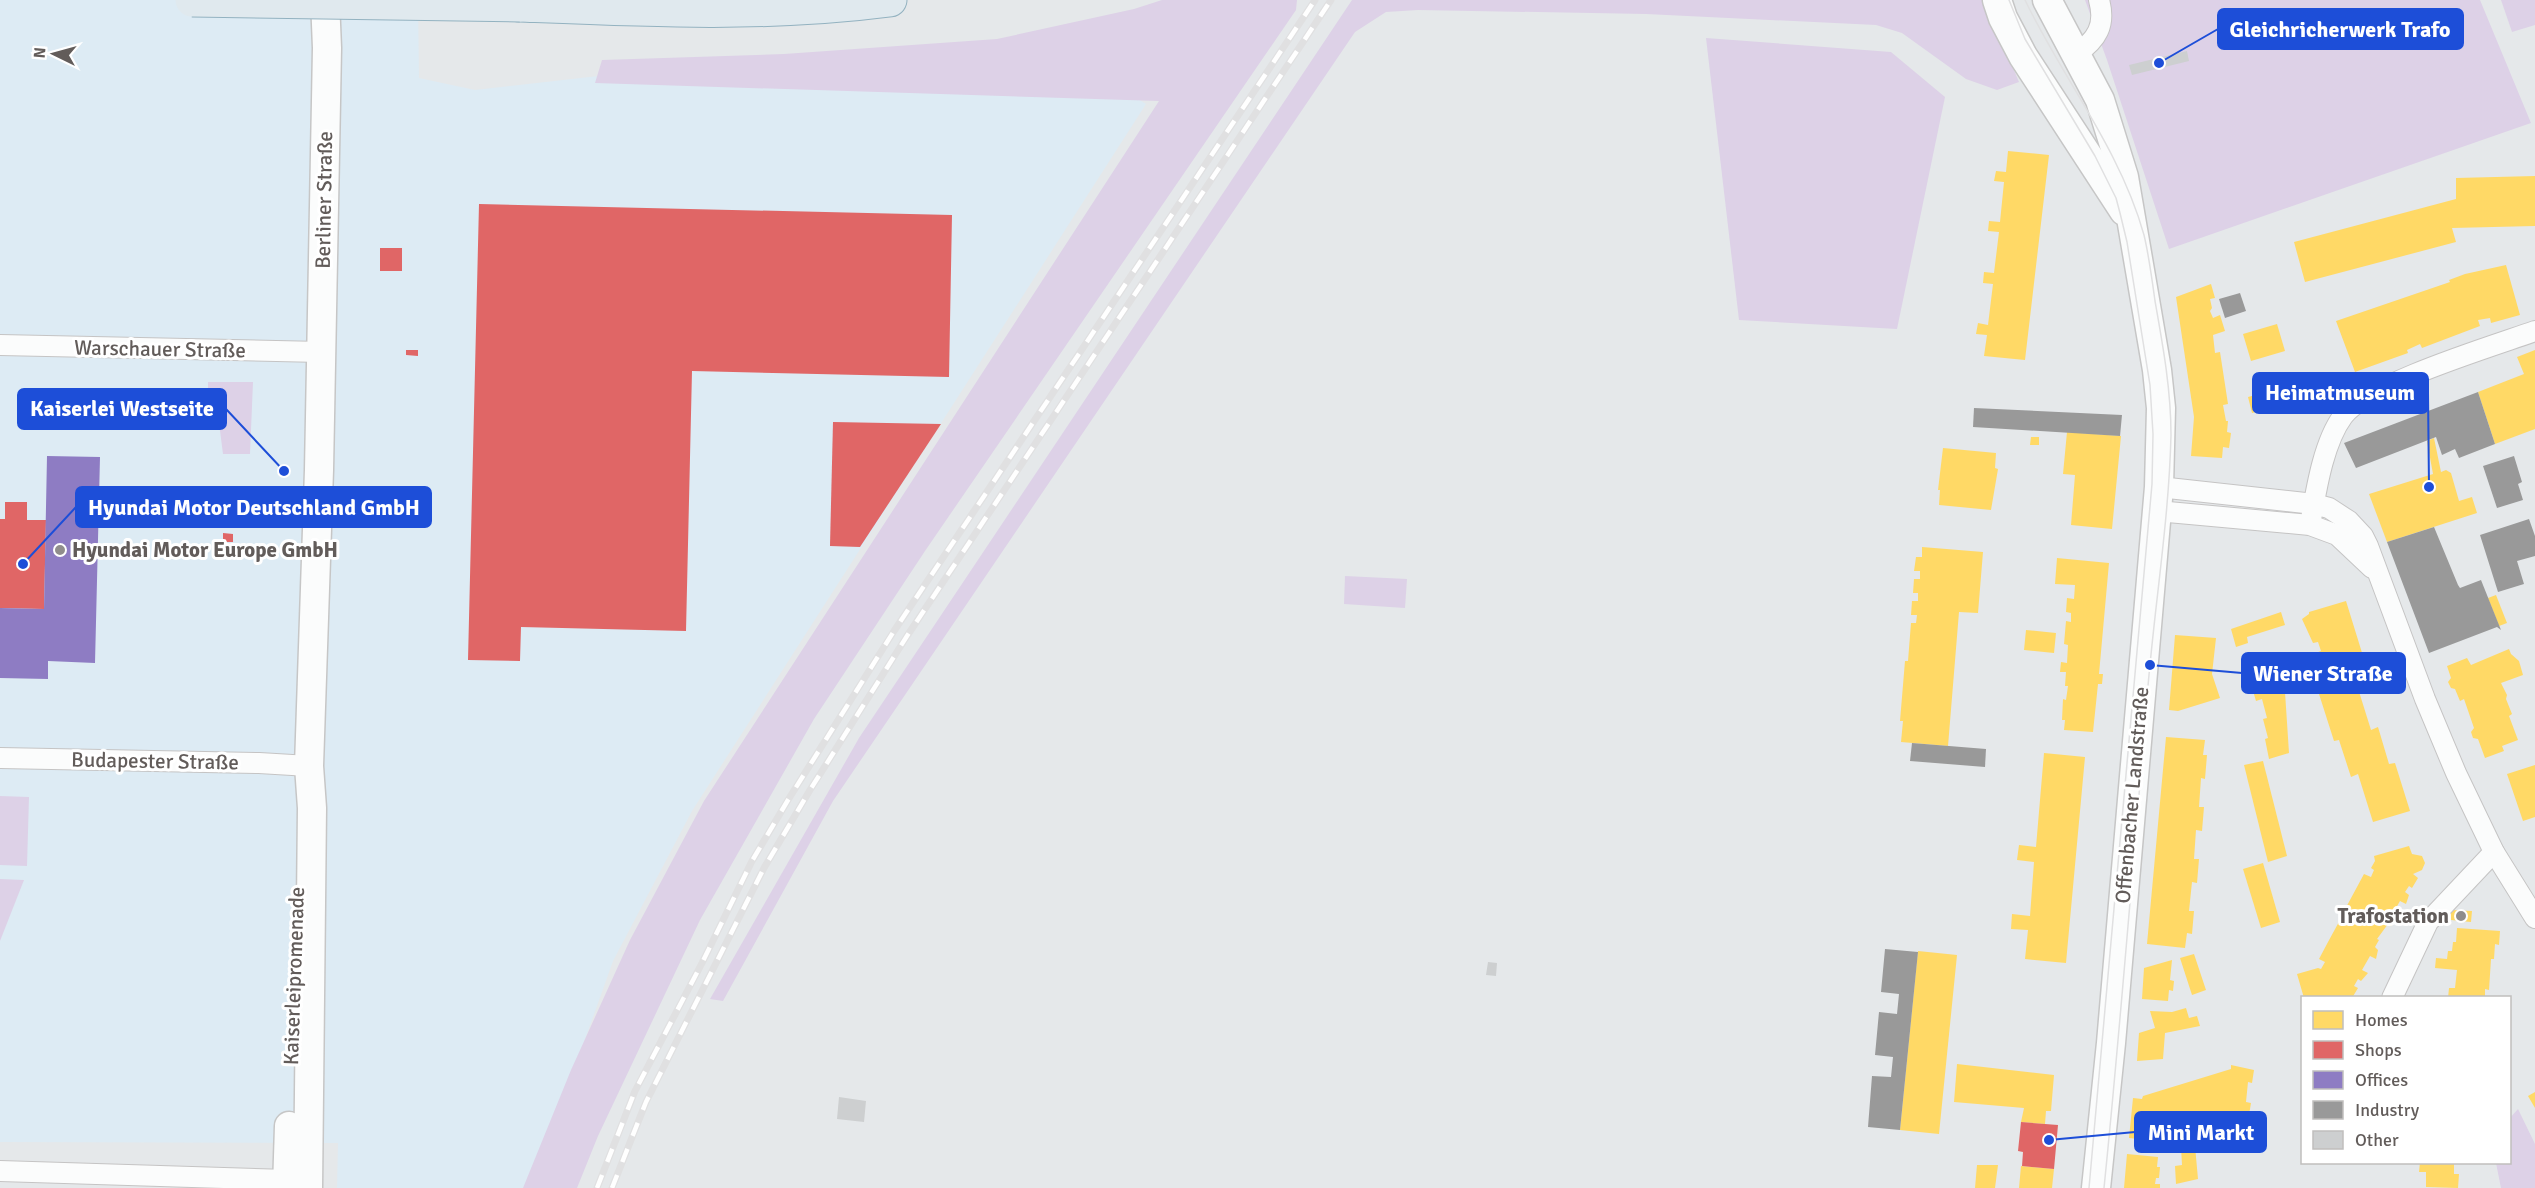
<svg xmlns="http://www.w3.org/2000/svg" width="2535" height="1188" font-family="Signika,sans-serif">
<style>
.commercial{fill:#ddebf4}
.green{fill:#ddd1e7}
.homes{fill:#ffd966}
.shops{fill:#e06666}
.offices{fill:#8e7cc3}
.industry{fill:#999}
.building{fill:#cdcfd0}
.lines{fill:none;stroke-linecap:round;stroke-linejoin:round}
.minor-casing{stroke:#c5c4c4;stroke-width:22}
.secondary-casing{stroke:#c6c6c6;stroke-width:31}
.motorway-casing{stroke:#93b2c0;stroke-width:35}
.minor{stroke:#fbfcfc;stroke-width:20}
.secondary{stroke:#fbfcfc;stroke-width:28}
.motorway{stroke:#e0e9ee;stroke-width:33}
.tram{stroke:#e0e0e1;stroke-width:1.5}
.rail-casing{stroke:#e0e0e1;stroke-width:7}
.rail{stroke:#fff;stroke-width:4.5;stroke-dasharray:14;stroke-linecap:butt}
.motorway-bridge-casing{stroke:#93b2c0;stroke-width:35;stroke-linecap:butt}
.motorway-bridge{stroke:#e0e9ee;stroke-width:33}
.poi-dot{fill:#908d8c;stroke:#fff;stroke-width:2}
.labels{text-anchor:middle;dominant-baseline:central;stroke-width:6;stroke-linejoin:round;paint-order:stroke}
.street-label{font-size:21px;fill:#625c5a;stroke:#fff}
.poi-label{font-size:21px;font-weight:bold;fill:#625c5a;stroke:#fff;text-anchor:start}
.leader{fill:none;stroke:#1d4ed8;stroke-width:2}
.callout-dot{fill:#1d4ed8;stroke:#fff;stroke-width:2}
.callout{fill:#1d4ed8;stroke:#1d4ed8;stroke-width:2}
.callout-label{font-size:22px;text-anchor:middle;font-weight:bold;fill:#fff}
</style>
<rect width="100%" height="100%" fill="#e5e8ea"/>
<polygon class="commercial" points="0,0 418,0 419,78 475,90 625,73 1105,78 1146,104 692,811 613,961 532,1188 337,1188 338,1143 0,1142"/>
<g class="green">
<polygon points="1162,0 1297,0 1296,10 925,551 814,719 700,920 598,1136 577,1188 523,1188 571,1070 630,940 704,801 1159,101 595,83 602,60 784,54 997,39 1134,9"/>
<polygon points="1352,0 1984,0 2019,82 1997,90 1966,79 1902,33 1876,25 1646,14 1418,10 1386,12 1355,32 833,801 723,1001 710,999 859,738"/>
<polygon points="2085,0 2480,0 2531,123 2169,249 2107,60"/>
<polygon points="2501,0 2535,0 2535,25 2512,32"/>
<polygon points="1706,38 1891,52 1945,97 1897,329 1739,320"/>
<polygon points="208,382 253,382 250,454 223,454 218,415 208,395"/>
<polygon points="1345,576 1407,579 1405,608 1344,604"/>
<polygon points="0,796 29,797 27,866 0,865"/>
<polygon points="0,879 24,880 0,941"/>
<polygon points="2518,1109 2535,1144 2535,1188 2501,1188 2496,1163 2510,1162 2510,1118"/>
</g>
<g class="homes">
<polygon points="2008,151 2049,155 2025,360 1984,356 1987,335 1976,334 1978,323 1988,325 1993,284 1983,283 1984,272 1994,273 1999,232 1988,231 1989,221 2000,222 2004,182 1994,181 1996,171 2006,172"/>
<polygon points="2535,176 2535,226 2452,228 2456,242 2305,282 2294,242 2456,199 2456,178"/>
<polygon points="2506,265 2520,315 2491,323 2490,318 2478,320 2480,326 2422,348 2420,344 2407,350 2408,353 2355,372 2336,321 2450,282 2449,280 2465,274"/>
<polygon points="2211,284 2215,298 2210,299 2212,308 2210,311 2213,318 2220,315 2225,331 2213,335 2215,353 2220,352 2228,404 2223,405 2226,421 2228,421 2227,432 2231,433 2229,448 2223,447 2222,458 2191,456 2194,417 2176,297"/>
<polygon points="2277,324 2285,351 2251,361 2243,334"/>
<polygon points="2535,350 2535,429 2495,444 2478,392 2524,374 2517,357"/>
<polygon points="2271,391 2273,399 2283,397 2285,405 2252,413 2248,397"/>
<polygon points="2067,432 2121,436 2112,529 2071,525 2075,475 2063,474"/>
<polygon points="2031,437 2039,437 2039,445 2030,445"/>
<polygon points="2434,438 2441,472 2446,470 2451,473 2459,501 2472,497 2477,513 2387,542 2369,494 2433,474 2427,441"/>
<polygon points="1943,448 1996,453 1995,468 1998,469 1991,510 1939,505 1940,490 1938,490"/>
<polygon points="1922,547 1983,552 1978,613 1959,612 1948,746 1901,742 1903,721 1900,721 1905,661 1908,661 1911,623 1916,623 1917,615 1911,615 1912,601 1918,601 1918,593 1913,593 1914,579 1920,579 1920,571 1914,571 1916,557 1922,557"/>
<polygon points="2057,558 2109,563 2099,674 2103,674 2102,684 2098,684 2093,732 2064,730 2065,720 2062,720 2063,699 2066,700 2068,686 2065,686 2066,672 2060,672 2061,662 2067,663 2068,645 2064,644 2066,621 2071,622 2071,613 2066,612 2067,598 2074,599 2075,585 2055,584"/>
<polygon points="2496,595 2507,623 2499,626 2488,598"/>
<polygon points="2346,601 2363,656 2351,659 2353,663 2339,667 2338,663 2318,670 2313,654 2321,651 2318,642 2313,643 2302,619 2309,614 2309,612"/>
<polygon points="2281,612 2285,625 2247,637 2248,643 2236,647 2231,629"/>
<polygon points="2026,630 2056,633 2054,653 2024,650"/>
<polygon points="2175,635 2216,638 2212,674 2220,698 2178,711 2169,710"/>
<polygon points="2509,649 2511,654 2519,661 2523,675 2501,683 2507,695 2506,699 2512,714 2509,716 2518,740 2502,746 2504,751 2485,758 2478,739 2473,738 2471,732 2474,728 2464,699 2460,701 2455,689 2451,688 2448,682 2451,678 2447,666 2467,658 2471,665"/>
<polygon points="2263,658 2269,679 2280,676 2285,692 2289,753 2269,759 2265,739 2268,738 2263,719 2267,718 2262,699 2256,701 2245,664"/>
<polygon points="2356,682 2371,730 2378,727 2389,764 2395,763 2410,811 2373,822 2358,774 2351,777 2339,740 2334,741 2319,694"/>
<polygon points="2166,737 2205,740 2203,755 2207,755 2205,779 2201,778 2199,807 2204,807 2202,831 2196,830 2194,859 2199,859 2197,883 2192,882 2189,911 2194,911 2192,934 2187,933 2185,948 2147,944"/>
<polygon points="2044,753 2085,757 2066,963 2025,959 2028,930 2011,929 2012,914 2030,916 2034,862 2017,860 2019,845 2036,847"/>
<polygon points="2263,761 2287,856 2268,862 2244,765"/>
<polygon points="2535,765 2535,817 2523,821 2507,774"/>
<polygon points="2409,846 2412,854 2422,856 2425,863 2422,870 2413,874 2418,878 2412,888 2409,886 2405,892 2409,895 2406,904 2400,901 2392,915 2398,918 2391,926 2388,924 2377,939 2379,940 2375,947 2378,950 2376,959 2370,956 2362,970 2368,973 2361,981 2358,979 2354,986 2358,988 2352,998 2304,998 2297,974 2318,968 2321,969 2325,962 2319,959 2328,942 2340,920 2346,923 2350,916 2343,913 2364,874 2371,877 2374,870 2371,868 2375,861 2374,856"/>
<polygon points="2263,863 2280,922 2261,928 2243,869"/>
<polygon points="2451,910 2472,911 2471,922 2451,920"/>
<polygon points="2457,928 2500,931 2499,945 2495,944 2494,959 2491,959 2489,990 2485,989 2485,998 2448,998 2449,988 2455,988 2457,970 2435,968 2436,958 2447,959 2448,951 2452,951 2453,942 2456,942"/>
<polygon points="1918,951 1957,955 1939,1134 1900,1130"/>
<polygon points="2194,954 2206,990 2192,995 2180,958"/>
<polygon points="2172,960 2170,980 2174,981 2173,991 2169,990 2168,1001 2142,999 2144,968"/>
<polygon points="2186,1008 2189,1018 2197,1016 2200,1026 2165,1033 2163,1059 2137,1061 2139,1033 2155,1028 2150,1011 2172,1012"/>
<polygon points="1957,1064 2054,1075 2051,1111 2046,1111 2045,1124 2021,1122 2024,1108 1954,1102"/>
<polygon points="2231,1065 2254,1070 2252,1083 2248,1082 2246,1102 2251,1103 2249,1115 2244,1115 2244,1119 2168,1112 2165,1142 2129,1138 2133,1098 2142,1099 2143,1096 2231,1069"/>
<polygon points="2535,1092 2535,1108 2528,1096"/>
<polygon points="2195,1146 2198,1179 2176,1184 2175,1166 2182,1165 2181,1147"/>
<polygon points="2127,1154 2158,1157 2157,1167 2160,1167 2159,1178 2156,1178 2155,1184 2160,1184 2160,1188 2124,1188"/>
<polygon points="2420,1162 2454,1162 2454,1174 2459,1174 2458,1188 2426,1187 2426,1172 2419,1172"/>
<polygon points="1977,1165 1998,1165 1995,1188 1975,1188"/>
<polygon points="2021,1166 2054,1169 2052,1188 2019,1188"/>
</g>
<g class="shops">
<polygon points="479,204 952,215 949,377 692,371 686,631 521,627 520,661 468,660"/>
<rect x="380" y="248" width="22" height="23"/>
<polygon points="406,350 418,350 418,356 406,355"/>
<polygon points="833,422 941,424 860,547 830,546"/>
<polygon points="5,502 27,502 27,520 46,520 44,609 0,608 0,519 5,519"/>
<polygon points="223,533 233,534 233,542 223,542"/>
<polygon points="2021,1122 2058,1125 2054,1169 2022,1166 2023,1152 2018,1151"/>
</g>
<polygon class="offices" points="47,456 100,457 95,663 48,661 48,679 0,678 0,608 44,609"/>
<g class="industry">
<polygon points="2240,293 2246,311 2225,318 2219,299"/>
<polygon points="2478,392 2495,444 2459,458 2455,449 2442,455 2436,437 2356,468 2344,443"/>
<polygon points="1974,408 2122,415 2120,436 1973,427"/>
<polygon points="2514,456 2522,482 2518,484 2523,500 2497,508 2483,466"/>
<polygon points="2529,519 2535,536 2535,556 2517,561 2524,584 2498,592 2480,535"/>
<polygon points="2434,527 2458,585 2460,588 2481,580 2501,630 2497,627 2429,653 2387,542"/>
<polygon points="1912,743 1986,749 1985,767 1910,761"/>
<polygon points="1885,949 1918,952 1900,1130 1868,1127 1872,1076 1891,1077 1893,1057 1875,1055 1879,1012 1897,1014 1899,994 1881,992"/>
</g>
<g class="building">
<polygon points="2187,51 2189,61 2132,75 2129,65"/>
<polygon points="1488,962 1497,963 1496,976 1486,975"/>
<polygon points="839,1097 866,1101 864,1122 837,1119"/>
</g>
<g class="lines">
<defs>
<g id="minor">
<path d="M2076,54C2097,40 2106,25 2099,0"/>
<polyline points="0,345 321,352"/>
<polyline points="2159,487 2314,504 2329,508 2349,521 2363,536 2368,546 2425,699 2456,773 2494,852 2535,918"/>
<polyline points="2157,511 2310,525 2337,535 2372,568"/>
<path d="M2310,525C2316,491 2323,443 2343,416C2367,384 2493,346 2535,331"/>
<polyline points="0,758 259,763 309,766"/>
<polyline points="2392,998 2428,922 2494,852"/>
<polyline points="0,1171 288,1180"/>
</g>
<g id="secondary">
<polyline points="1997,0 2003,18 2023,56 2124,211"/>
<polyline points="2047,0 2100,100 2124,177 2157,370 2161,408 2159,487 2111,1043 2096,1188"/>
<polyline points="287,1188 289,1126"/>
<polyline points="308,1188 312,808 309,766 319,470 327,48 325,0"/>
</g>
<path id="motorway" d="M520,5C643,10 767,16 890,0"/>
</defs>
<use href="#minor" class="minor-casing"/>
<use href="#secondary" class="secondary-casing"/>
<use href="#motorway" class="motorway-casing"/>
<use href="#minor" class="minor"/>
<use href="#secondary" class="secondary"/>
<use href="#motorway" class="motorway"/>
<g class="tram">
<polyline points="2009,0 2025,39 2095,156 2116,198 2120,213 2127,242 2150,385 2153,434 2152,484 2089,1188"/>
<path d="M2025,0C2063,79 2120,149 2144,235C2149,256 2152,279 2155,301C2163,346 2171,390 2171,435C2169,519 2155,603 2148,686C2134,854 2121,1021 2104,1188"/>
</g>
<defs>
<g id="rail">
<polyline points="597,1188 635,1091 702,963 752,861 788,800 894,631 1315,0"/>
<polyline points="612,1188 646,1102 764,868 810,790 907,636 1331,0"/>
</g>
</defs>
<use href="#rail" class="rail-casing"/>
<use href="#rail" class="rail"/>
<defs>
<polyline id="motorway-bridge" points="192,0 520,5"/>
</defs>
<use href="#motorway-bridge" class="motorway-bridge-casing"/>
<use href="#motorway-bridge" class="motorway-bridge"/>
</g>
<g class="poi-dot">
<circle cx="60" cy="550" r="6"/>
<circle cx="2461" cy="916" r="6"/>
</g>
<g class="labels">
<g class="street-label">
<text transform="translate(324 200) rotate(-89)">Berliner Straße</text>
<text transform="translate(160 349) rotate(1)">Warschauer Straße</text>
<text transform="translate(155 761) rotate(1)">Budapester Straße</text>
<text transform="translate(2132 795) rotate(-85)">Offenbacher Landstraße</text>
<text transform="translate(294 976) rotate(-88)">Kaiserleipromenade</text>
</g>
<g class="poi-label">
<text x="72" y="550">Hyundai Motor Europe GmbH</text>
<text x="2449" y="916" text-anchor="end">Trafostation</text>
</g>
</g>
<path class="leader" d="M2159 63L2218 29M2429 487L2428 393M284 471L226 409M23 564L76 507M2150 665L2242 673M2049 1140L2135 1132"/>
<g class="callout-dot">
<circle cx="2159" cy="63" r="6"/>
<circle cx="2429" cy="487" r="6"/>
<circle cx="284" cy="471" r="6"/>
<circle cx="23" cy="564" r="6"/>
<circle cx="2150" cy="665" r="6"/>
<circle cx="2049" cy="1140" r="6"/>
</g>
<g class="callout">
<rect x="2218" y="9" width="245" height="40" rx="6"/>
<rect x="2253" y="373" width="175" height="40" rx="6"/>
<rect x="18" y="389" width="208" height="40" rx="6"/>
<rect x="76" y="487" width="355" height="40" rx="6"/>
<rect x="2242" y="653" width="163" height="40" rx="6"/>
<rect x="2135" y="1112" width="131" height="40" rx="6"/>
</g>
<g class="callout-label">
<text x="2340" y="37">Gleichricherwerk Trafo</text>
<text x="2340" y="400">Heimatmuseum</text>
<text x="122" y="416">Kaiserlei Westseite</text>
<text x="254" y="515">Hyundai Motor Deutschland GmbH</text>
<text x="2323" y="681">Wiener Straße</text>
<text x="2201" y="1140">Mini Markt</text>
</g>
<rect x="2301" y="996" width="210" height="168" fill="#ffffff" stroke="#c0bebd" stroke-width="1.5"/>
<rect x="2313" y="1011" width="30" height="18" fill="#ffd966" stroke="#c0bebd" stroke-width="1.5"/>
<text x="2355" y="1026" font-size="18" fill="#625c5a">Homes</text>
<rect x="2313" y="1041" width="30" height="18" fill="#e06666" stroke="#c0bebd" stroke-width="1.5"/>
<text x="2355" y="1056" font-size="18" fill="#625c5a">Shops</text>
<rect x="2313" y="1071" width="30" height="18" fill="#8e7cc3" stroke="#c0bebd" stroke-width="1.5"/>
<text x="2355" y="1086" font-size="18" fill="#625c5a">Offices</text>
<rect x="2313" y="1101" width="30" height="18" fill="#999999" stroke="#c0bebd" stroke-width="1.5"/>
<text x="2355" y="1116" font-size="18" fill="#625c5a">Industry</text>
<rect x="2313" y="1131" width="30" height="18" fill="#cdcfd0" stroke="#c0bebd" stroke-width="1.5"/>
<text x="2355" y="1146" font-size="18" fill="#625c5a">Other</text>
<g transform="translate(54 54) rotate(275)" stroke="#ffffff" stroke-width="4.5" paint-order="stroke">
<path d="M0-4.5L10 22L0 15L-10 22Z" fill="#625c5a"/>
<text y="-9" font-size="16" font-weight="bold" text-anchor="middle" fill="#625c5a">N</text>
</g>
</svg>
